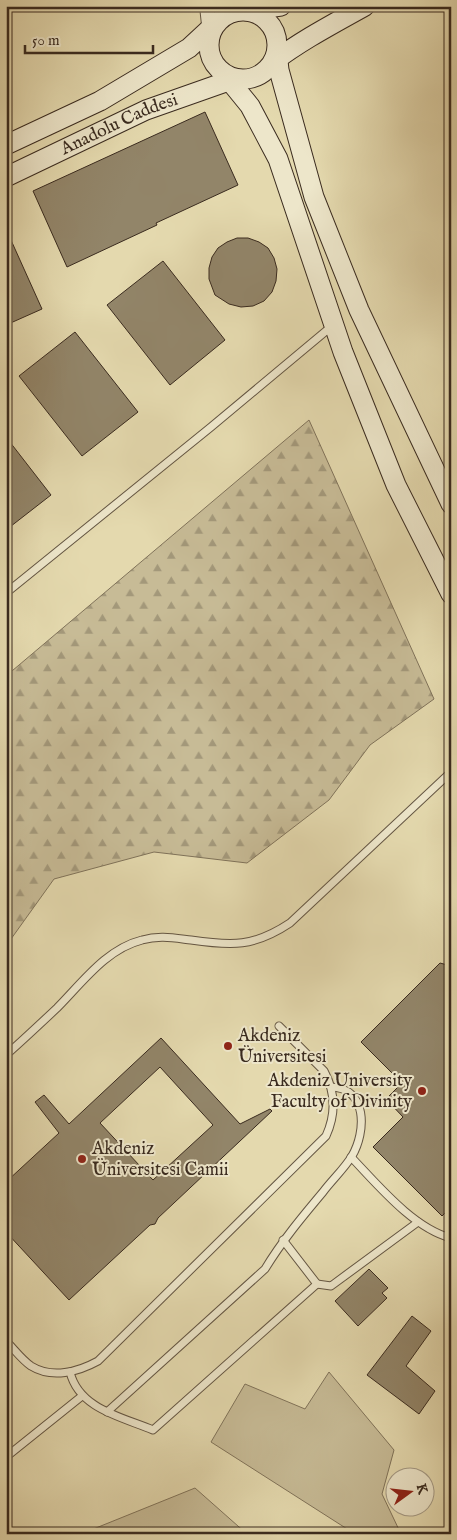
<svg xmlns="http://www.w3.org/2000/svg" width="457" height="1540" font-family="'IM FELL English',serif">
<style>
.grass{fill:#c7bb96;stroke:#80735a}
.forest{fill:url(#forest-firs);stroke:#80735a}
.building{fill:#928569;stroke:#3a2b1f;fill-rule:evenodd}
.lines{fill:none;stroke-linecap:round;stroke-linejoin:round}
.lane-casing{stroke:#645643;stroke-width:9}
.street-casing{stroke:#645643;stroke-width:16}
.secondary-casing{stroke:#3a2b1f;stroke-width:21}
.lane{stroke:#ede6ca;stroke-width:7}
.street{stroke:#ede6ca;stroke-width:14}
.secondary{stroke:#ede6ca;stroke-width:19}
.poi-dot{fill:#8f2418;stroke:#ede6ca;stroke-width:2}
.labels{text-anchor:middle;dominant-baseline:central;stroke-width:4;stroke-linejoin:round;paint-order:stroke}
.street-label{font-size:18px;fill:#3a2b1f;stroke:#ede6ca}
.poi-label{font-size:18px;fill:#3a2b1f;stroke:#ede6ca;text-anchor:start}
</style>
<defs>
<pattern id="forest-firs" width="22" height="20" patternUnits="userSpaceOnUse" patternTransform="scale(1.25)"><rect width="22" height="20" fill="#c7bb96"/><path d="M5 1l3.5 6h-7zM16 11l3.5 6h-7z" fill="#a3987a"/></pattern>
</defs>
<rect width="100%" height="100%" fill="#e4d9ae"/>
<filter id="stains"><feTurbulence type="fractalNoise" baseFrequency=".004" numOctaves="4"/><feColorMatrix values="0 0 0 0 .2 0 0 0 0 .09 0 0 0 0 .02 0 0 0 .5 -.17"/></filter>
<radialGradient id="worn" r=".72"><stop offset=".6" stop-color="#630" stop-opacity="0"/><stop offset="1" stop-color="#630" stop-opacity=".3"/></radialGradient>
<g class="grass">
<polygon points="329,1372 394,1450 382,1494 401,1534 355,1534 211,1442 245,1384 305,1409"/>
<polygon points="195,1488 247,1534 81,1534"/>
</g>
<polygon class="forest" points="309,420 434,699 370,745 329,800 247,863 154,852 54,879 6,946 6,676"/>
<g class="building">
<polygon points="205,112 238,185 156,223 157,225 67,267 33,191"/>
<polygon points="6,229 42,309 6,325"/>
<polygon points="237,238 248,238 259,242 268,248 274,258 277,269 276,281 272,292 264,301 253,306 241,307 229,304 215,295 209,279 209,268 212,257 218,248 227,242"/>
<polygon points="163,261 225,340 170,385 107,305"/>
<polygon points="75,332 138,412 82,456 19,376"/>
<polygon points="6,437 51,495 6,530"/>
<polygon points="440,963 451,966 451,1207 442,1216 373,1147 403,1117 386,1099 402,1083 361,1042"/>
<path d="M161,1038L240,1124L270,1109L272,1111L158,1218L155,1224L150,1225L69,1300L6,1232V1182L59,1133L35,1102L44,1095L69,1124ZM160,1067L213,1125L153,1180L100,1123Z"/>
<polygon points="369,1269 388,1288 382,1293 387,1298 358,1326 335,1301"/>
<polygon points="412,1316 431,1331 406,1366 435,1391 419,1414 367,1375"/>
</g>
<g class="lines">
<defs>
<g id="lane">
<polyline points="6,593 211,427 332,326"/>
<path d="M6,1055C23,1040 40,1024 57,1008C82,983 106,949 142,940C159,935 174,938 191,940C232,946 254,947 290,923L451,772"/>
<path d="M351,1157C378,1185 413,1228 451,1238"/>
<polyline points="317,1284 331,1286 418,1222"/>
<path d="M6,1341C14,1349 22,1360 31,1366C52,1379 78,1372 98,1361L326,1136C336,1114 336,1093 324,1071L279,1026"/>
<path d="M70,1372C79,1409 122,1417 153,1430L317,1284L283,1240"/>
<path d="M107,1412L265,1269C282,1241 302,1217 323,1192C332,1180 344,1169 352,1156C366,1132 368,1088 331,1087"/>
<polyline points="6,1457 82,1396"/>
</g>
<polyline id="street" points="207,6 210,34"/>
<g id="secondary">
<circle cx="243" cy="45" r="34"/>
<polyline points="247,11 281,6"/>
<polyline points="277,52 279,70 314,197 359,310 451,504"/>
<path d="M273,62C302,40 333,24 365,6"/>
<polyline points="224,74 250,106 278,159 343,352 396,485 451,594"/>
<polyline points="6,145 100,101 189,48 216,23"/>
<path id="s1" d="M6,177L146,110L234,79"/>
</g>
</defs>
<use href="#lane" class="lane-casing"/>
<use href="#street" class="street-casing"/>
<use href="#secondary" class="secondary-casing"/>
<use href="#lane" class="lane"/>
<use href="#street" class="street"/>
<use href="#secondary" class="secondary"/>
</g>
<g class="poi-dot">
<circle cx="228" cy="1046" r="5"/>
<circle cx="422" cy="1091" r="5"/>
<circle cx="82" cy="1159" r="5"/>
</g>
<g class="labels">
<g class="street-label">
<text stroke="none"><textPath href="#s1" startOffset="125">Anadolu Caddesi</textPath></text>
</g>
<g class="poi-label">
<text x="238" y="1036">Akdeniz<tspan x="238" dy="21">Üniversitesi</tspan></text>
<text x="412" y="1081" text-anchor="end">Akdeniz University<tspan x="412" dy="21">Faculty of Divinity</tspan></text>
<text x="92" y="1149">Akdeniz<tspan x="92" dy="21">Üniversitesi Camii</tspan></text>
</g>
</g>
<rect width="457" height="1540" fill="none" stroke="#e4d9ae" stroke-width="25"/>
<rect x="8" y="8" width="442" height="1525" fill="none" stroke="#3a2b1f" stroke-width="2.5"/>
<rect x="12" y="12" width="432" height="1515" fill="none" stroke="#3a2b1f"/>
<g transform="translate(410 1492) rotate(75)"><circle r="24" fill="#ede6ca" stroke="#a59b86"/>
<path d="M0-4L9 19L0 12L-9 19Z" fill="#8f2418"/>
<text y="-8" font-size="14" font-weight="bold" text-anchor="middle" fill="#3a2b1f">K</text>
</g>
<path d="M25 45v8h128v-8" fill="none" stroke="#3a2b1f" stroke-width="2.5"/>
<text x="32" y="45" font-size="15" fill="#3a2b1f" stroke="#ede6ca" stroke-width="4" paint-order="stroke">50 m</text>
<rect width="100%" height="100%" filter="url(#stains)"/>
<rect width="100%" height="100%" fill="url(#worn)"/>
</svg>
